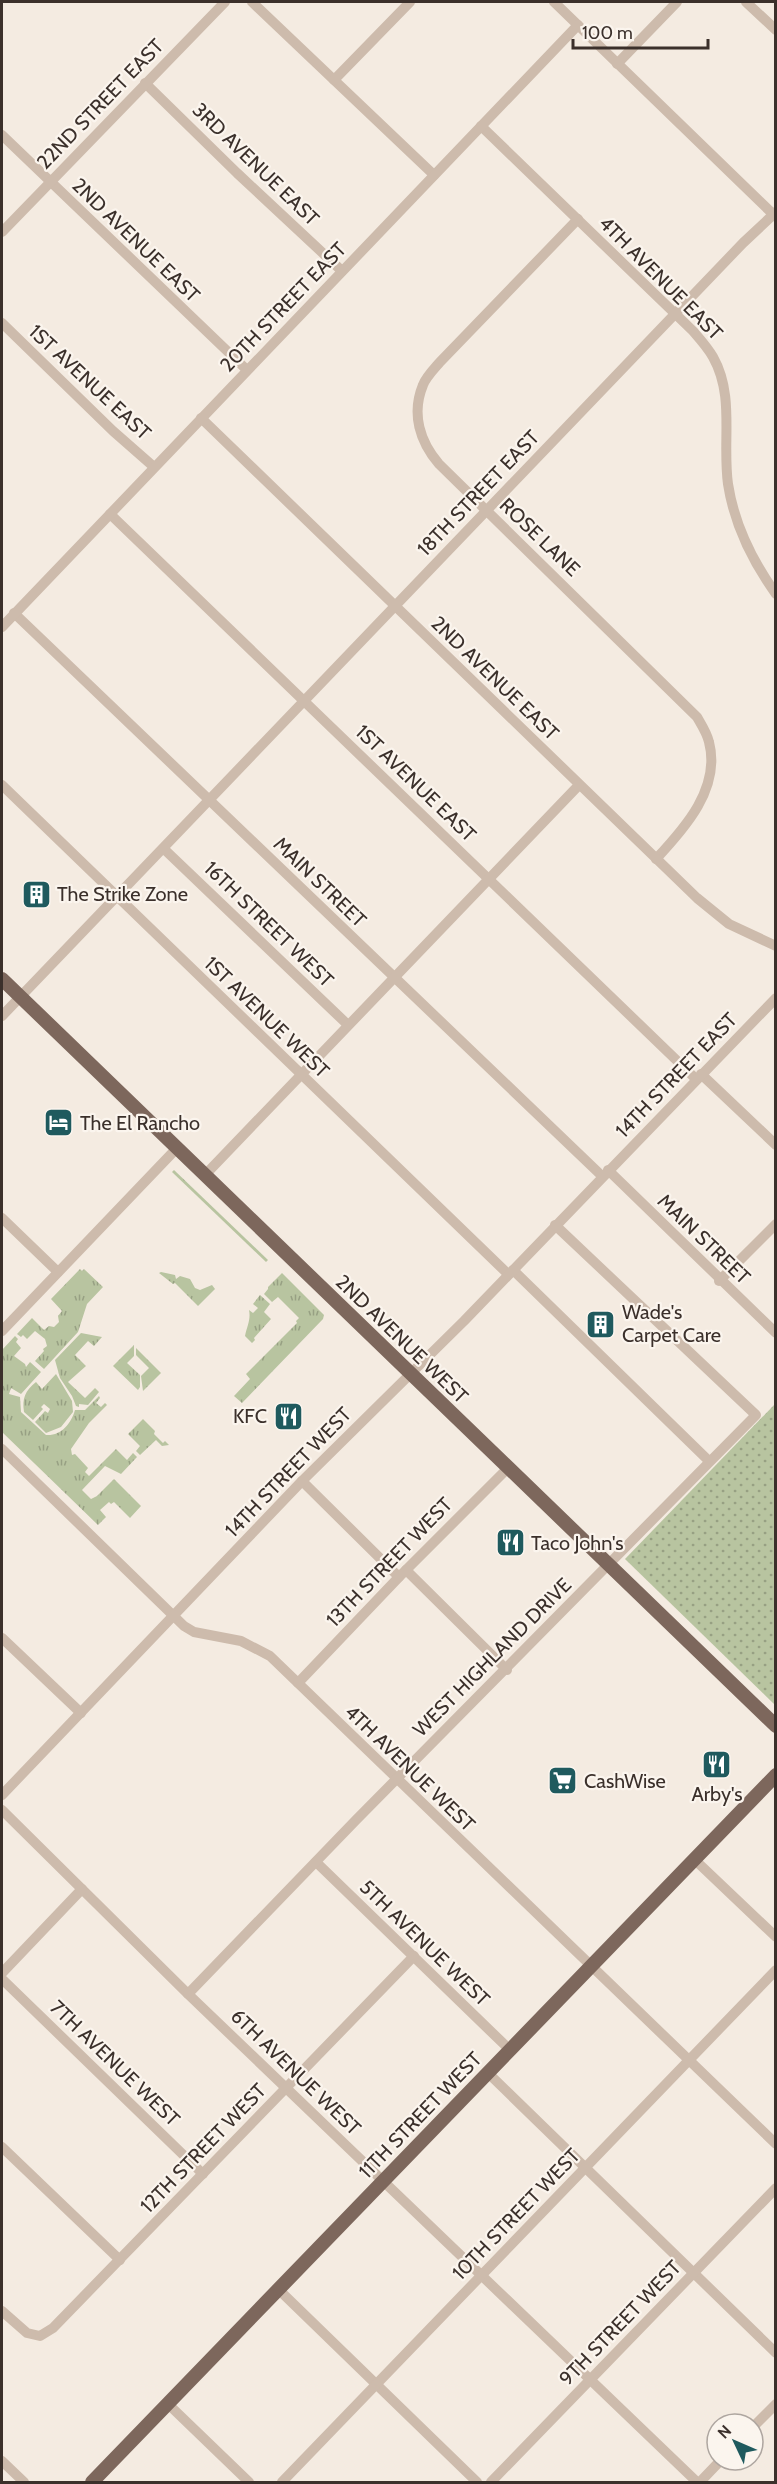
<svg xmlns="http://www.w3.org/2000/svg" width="777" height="2484" font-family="Cabin,sans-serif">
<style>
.grass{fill:url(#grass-tufts)}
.park{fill:url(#park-dots)}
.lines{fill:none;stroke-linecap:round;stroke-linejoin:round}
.minor{stroke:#cdbbac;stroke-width:10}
.major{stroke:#7d675c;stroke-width:14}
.labels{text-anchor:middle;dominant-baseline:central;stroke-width:4.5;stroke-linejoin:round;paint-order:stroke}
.street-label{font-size:20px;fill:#3b302b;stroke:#fbf5ee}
.poi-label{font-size:20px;fill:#3b302b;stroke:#fbf5ee;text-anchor:start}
</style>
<defs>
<pattern id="grass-tufts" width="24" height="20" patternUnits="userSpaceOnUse" patternTransform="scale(1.5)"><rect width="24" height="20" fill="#b8c4a0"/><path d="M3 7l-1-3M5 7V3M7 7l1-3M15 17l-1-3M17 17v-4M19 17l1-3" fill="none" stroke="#97a083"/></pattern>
<pattern id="park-dots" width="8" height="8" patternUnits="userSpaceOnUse" patternTransform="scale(1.5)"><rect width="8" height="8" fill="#b8c4a0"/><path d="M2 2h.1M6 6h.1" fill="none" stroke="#97a083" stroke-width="1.8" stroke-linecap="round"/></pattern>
</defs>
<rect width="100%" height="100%" fill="#f4ebe1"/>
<g class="grass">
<polygon points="174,1170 268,1260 266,1262 172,1172"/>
<polygon points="80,1269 82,1271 84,1269 103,1287 87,1304 78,1332 44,1369 35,1361 44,1351 43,1349 47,1346 45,1339 35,1331 27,1339 23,1335 21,1337 17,1334 32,1318 44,1330 49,1326 54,1327 59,1322 58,1316 62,1311 51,1299"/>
<polygon points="161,1272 175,1275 176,1279 180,1276 190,1279 195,1288 200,1290 212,1285 215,1289 198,1306 175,1283 173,1284 159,1273"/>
<polygon points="282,1273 324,1315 323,1319 242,1403 234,1396 250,1379 246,1374 297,1323 296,1321 299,1318 278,1297 272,1302 264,1294 268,1289 268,1287"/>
<path d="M260,1295L270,1304L264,1312L271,1319L254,1338L255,1340L252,1343L245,1336C247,1326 251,1320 249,1310L253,1313L258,1308L253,1304Z"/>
<polygon points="81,1333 102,1337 94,1346 88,1341 75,1355 86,1366 68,1382 85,1398 95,1388 99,1392 88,1405 79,1404 79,1407 76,1406 72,1396 60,1378 55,1360"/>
<path d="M15,1336L18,1339L16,1342L21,1348L14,1356L25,1364L26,1367L30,1362L41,1372L21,1394L11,1388L9,1394L20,1397L21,1412L46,1435C61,1436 71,1424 75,1410H85L99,1396L100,1398L96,1403L101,1407L105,1403L107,1405L89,1423L71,1449L72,1455L75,1454L88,1468L85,1472L89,1476L116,1449L127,1460L133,1453L137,1457L121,1474L105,1466L82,1490L91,1499L97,1496L114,1479L141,1506L130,1518L114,1502L111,1504L109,1502L100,1510L106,1517L98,1525L2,1432V1350Z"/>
<polygon points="134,1345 134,1356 127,1363 140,1375 140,1387 138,1390 113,1366"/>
<polygon points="136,1348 161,1373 143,1391 141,1376 149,1368 136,1355"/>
<path d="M56,1374L72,1401L73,1412L61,1427L46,1433L35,1422L45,1411L48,1413L50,1409L44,1404L41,1407L43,1409L33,1420L24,1412C22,1398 25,1391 36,1382L42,1389Z"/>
<polygon points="143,1419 155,1431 154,1434 163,1443 165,1441 169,1445 162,1446 156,1440 140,1455 136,1451 140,1446 128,1434"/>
</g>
<polygon class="park" points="775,1404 775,1705 625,1559"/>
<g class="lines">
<g class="minor">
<polyline points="252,2 434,175"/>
<polyline points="554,2 776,217"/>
<polyline points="746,2 776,30"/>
<polyline points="617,64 677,2"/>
<polyline points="334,80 410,2"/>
<polyline points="145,83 237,173 342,271"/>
<path d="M481,126L693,331C700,339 708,348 713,357C735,396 722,441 728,484C734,523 753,562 776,594"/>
<polyline points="2,135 247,370"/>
<path d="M578,219L440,362C434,369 426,377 423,385C411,414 420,442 439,464L697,717C701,724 707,733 709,742C721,788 685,828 656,859"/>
<polyline points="2,232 225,2"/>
<polyline points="2,323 113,431 154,467"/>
<polyline points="201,418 697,898 729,924 776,946"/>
<polyline points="110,514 696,1079"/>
<polyline points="14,613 602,1176"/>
<polyline points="2,627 578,25"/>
<polyline points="2,785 508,1274"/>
<polyline points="164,849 348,1025"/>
<polyline points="2,1016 743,243 776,212"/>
<polyline points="701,1074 776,1145"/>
<polyline points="608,1170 776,1333"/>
<polyline points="204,1176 579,785"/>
<polyline points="2,1218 58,1272"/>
<polyline points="513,1270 709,1461"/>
<polyline points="719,1281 776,1224"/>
<polyline points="2,1331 177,1148"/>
<polyline points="2,1449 184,1626 194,1632 241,1641 270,1656 776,2144"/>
<polyline points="302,1481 399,1577"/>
<polyline points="406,1570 507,1670"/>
<polyline points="2,1638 81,1713"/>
<polyline points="298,1683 399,1577 508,1468"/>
<polyline points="2,1795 302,1481 464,1321 776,998"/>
<polyline points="2,1810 188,1994 697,2482"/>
<polyline points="695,1860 776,1937"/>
<polyline points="316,1862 510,2050"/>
<polyline points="2,1973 82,1889"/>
<polyline points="2,1979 203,2174"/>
<polyline points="188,1994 356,1820 756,1415 555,1225"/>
<polyline points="488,2073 776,2353"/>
<polyline points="2,2147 120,2260"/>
<polyline points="278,2289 477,2482"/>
<polyline points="2,2311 27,2333 40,2336 53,2328 414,1956"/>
<polyline points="167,2403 249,2482"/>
<polyline points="753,2427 776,2404"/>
<polyline points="2,2461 24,2482"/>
<polyline points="282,2482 776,1970"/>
<polyline points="491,2482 776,2188"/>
<polyline points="700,2482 721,2460"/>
</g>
<g class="major">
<polyline points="2,979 776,1726"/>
<polyline points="92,2482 776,1775"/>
</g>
</g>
<defs>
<symbol id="building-square" viewBox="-11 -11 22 22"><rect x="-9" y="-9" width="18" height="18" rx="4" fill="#1f5a5e" stroke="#fbf5ee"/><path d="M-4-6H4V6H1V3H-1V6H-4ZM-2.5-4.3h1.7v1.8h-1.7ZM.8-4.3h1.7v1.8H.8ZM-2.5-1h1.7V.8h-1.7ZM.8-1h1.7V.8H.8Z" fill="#fff"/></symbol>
<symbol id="hotel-square" viewBox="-11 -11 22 22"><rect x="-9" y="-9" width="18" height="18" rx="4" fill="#1f5a5e" stroke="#fbf5ee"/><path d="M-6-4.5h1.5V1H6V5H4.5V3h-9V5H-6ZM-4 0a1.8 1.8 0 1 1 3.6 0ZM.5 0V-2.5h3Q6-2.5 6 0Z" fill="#fff"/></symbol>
<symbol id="restaurant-square" viewBox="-11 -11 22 22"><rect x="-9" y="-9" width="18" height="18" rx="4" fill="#1f5a5e" stroke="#fbf5ee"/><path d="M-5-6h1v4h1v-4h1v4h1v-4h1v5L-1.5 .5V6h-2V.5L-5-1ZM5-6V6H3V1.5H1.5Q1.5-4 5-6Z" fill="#fff"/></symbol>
<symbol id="supermarket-square" viewBox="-11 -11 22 22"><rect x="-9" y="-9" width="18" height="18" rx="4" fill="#1f5a5e" stroke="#fbf5ee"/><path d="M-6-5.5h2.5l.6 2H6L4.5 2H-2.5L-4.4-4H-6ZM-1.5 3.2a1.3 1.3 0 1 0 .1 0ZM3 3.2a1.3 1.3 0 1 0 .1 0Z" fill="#fff"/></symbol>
</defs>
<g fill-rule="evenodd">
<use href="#building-square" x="20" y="878" width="33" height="33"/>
<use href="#hotel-square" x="42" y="1106" width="33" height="33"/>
<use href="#building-square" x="584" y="1308" width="33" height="33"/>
<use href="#restaurant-square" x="272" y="1400" width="33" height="33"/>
<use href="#restaurant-square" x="494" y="1526" width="33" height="33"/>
<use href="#restaurant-square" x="700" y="1748" width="33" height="33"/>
<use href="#supermarket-square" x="546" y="1764" width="33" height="33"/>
</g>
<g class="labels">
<g class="street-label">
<text transform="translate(100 104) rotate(-46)">22ND STREET EAST</text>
<text transform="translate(256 164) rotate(44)">3RD AVENUE EAST</text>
<text transform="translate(136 240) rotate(44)">2ND AVENUE EAST</text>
<text transform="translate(661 278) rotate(45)">4TH AVENUE EAST</text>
<text transform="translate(283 307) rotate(-46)">20TH STREET EAST</text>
<text transform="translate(90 382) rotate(43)">1ST AVENUE EAST</text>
<text transform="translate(478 493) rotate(-46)">18TH STREET EAST</text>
<text transform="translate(540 537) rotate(44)">ROSE LANE</text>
<text transform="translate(495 678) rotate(44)">2ND AVENUE EAST</text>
<text transform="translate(416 783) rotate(44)">1ST AVENUE EAST</text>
<text transform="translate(320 882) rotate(44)">MAIN STREET</text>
<text transform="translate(269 924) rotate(44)">16TH STREET WEST</text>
<text transform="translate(267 1017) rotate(44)">1ST AVENUE WEST</text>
<text transform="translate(676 1075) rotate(-46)">14TH STREET EAST</text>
<text transform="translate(704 1239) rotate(44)">MAIN STREET</text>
<text transform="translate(402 1339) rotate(44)">2ND AVENUE WEST</text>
<text transform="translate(288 1472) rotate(-46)">14TH STREET WEST</text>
<text transform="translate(389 1562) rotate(-46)">13TH STREET WEST</text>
<text transform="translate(492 1657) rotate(-45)">WEST HIGHLAND DRIVE</text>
<text transform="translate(410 1768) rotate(44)">4TH AVENUE WEST</text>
<text transform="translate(425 1943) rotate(44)">5TH AVENUE WEST</text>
<text transform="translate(115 2063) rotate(44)">7TH AVENUE WEST</text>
<text transform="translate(296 2072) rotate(44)">6TH AVENUE WEST</text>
<text transform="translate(420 2115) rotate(-46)">11TH STREET WEST</text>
<text transform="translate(203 2148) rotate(-46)">12TH STREET WEST</text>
<text transform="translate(516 2214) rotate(-46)">10TH STREET WEST</text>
<text transform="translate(620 2323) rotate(-46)">9TH STREET WEST</text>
</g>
<g class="poi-label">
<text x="57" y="894">The Strike Zone</text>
<text x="80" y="1123">The El Rancho</text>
<text x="622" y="1312">Wade's<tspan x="622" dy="23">Carpet Care</tspan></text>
<text x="267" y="1416" text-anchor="end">KFC</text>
<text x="531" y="1543">Taco John's</text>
<text x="584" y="1781">CashWise</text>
<text x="717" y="1794" text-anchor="middle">Arby's</text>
</g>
</g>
<rect width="777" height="2484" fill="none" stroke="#3b302b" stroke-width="6"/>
<g transform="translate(735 2442) rotate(314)"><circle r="28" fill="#fbf5ee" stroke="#aea6a0" stroke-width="1.5"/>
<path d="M0-4.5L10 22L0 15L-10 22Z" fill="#1f5a5e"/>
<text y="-9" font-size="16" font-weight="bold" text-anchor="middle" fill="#3b302b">N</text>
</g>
<path d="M573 39v9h135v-9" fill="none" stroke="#3b302b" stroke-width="3"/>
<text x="582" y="39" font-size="18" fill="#3b302b" stroke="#fbf5ee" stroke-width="4.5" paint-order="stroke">100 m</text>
</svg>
